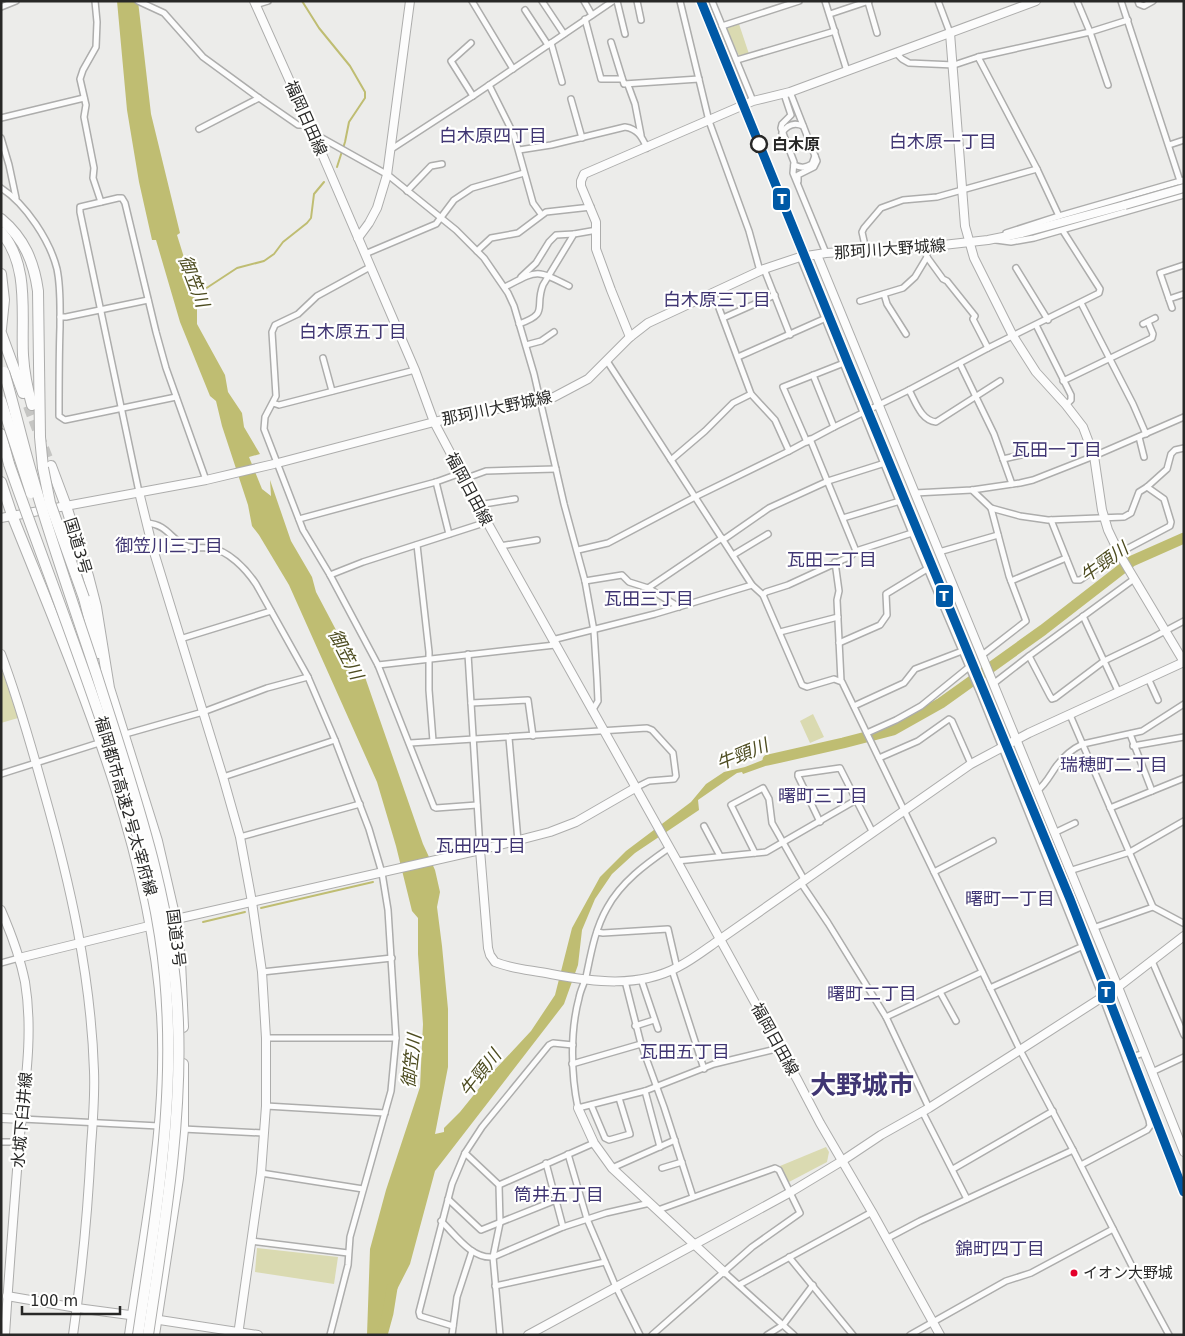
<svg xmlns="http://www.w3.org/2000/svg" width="1185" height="1336" font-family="'DejaVu Sans','Noto Sans JP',sans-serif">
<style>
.green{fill:#dadab1}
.water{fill:#bfbd72}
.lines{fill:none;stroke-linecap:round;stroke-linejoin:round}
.stream{stroke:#bfbd72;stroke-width:2}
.river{stroke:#bfbd72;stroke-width:11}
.highway-tunnel{stroke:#c5c5c3;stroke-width:10;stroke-dasharray:10 5;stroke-linecap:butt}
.street-casing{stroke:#adadac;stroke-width:8}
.secondary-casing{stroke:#adadac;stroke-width:10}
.highway-casing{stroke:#adadac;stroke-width:12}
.street{stroke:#fcfcfc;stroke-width:5}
.secondary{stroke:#fcfcfc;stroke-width:8}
.highway{stroke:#fcfcfc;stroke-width:10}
.secondary-bridge-casing{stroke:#adadac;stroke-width:10;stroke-linecap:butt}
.highway-bridge-casing{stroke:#adadac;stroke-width:12;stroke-linecap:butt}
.secondary-bridge{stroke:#fcfcfc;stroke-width:8}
.highway-bridge{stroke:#fcfcfc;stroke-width:10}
.rail-1-casing{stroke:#fffffe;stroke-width:12}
.rail-1{stroke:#0059a6;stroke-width:9}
.stop-dot{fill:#fffffe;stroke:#282827;stroke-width:2.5}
.bus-dot{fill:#e4002b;stroke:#fffffe;stroke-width:2}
.labels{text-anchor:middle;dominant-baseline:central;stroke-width:4.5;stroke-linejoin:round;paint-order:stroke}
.bus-label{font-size:15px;fill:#282827;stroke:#fffffe;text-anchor:start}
.street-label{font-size:16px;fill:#282827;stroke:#fffffe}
.stop-label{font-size:16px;font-weight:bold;fill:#282827;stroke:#fffffe;text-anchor:start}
.neighbourhood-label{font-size:18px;fill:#403673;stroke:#fffffe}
.water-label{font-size:18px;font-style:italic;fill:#4d4c20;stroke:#fffffe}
.town-label{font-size:26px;font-weight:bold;fill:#403673;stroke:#fffffe}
.line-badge{stroke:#fffffe;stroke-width:2}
.badge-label{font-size:14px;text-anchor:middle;font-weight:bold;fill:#fff}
</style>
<rect width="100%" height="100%" fill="#ececea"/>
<g class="green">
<polygon points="739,24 749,54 740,58 726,28"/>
<polygon points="1,672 3,673 18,718 1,723"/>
<polygon points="813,714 824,737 810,743 800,721"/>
<polygon points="826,1147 829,1152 827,1162 789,1182 786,1181 780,1166"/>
<polygon points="257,1248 338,1257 334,1284 255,1272"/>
</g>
<polygon class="water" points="117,1 138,1 151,114 180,233 177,235 187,267 185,275 189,290 199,301 197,307 197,324 225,375 228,392 242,413 244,427 260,454 249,457 262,489 271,496 270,480 291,541 312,577 316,592 345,647 365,677 423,844 435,870 440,892 437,907 442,946 448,1009 448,1067 435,1134 444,1132 444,1128 460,1112 489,1076 531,1031 555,995 572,928 600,877 626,851 691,802 706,784 724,772 745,767 768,758 783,756 768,765 743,774 742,772 737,773 698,800 699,810 635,853 612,874 595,899 582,930 578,965 564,1004 435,1171 410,1264 383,1317 378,1335 367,1335 370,1249 386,1190 420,1087 423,1024 418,954 418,918 412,911 396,846 377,782 289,585 259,535 252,526 248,505 222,426 216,401 210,396 180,322 156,240 152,240 139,182 127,110"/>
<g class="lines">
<g class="stream">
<polyline points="302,1 319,28 350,66 365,92 365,98 349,122 345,142 337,167"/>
<polyline points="196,298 202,291 237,268 264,261 274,254 283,242 307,223 311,218 314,194 324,182"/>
<polyline points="261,908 373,882"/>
<polyline points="203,922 245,912"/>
</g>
<g class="river">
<polyline points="768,760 843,743 893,730 941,703 1043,630 1132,561 1184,538"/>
<polyline points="382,1335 388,1313 392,1288"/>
</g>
<polyline class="highway-tunnel" points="28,406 51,466"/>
<defs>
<g id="street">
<polyline points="95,1 97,22 96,47 83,70 80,79 86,105 84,117 94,168 93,178 101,202"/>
<polyline points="138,1 164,13 203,57 259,98 298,125 309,125"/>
<polyline points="472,1 513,69"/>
<polyline points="542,1 564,34"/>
<polyline points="584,1 592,15"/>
<polyline points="617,1 625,34"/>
<polyline points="637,1 641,20"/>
<polyline points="680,1 709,121 749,231 760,271"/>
<polyline points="712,1 753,101"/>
<polyline points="825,1 847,71"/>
<polyline points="938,1 950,33"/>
<polyline points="1077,1 1090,32 1108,85"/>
<polyline points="1121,1 1181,184"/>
<polyline points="1138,1 1139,4 1144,6 1153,1"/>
<polyline points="868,2 877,33"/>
<polyline points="255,5 268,1"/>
<polyline points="1,7 16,1"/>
<polyline points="525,10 548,45"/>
<polyline points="830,14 869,1"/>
<polyline points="585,19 601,79 622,79"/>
<polyline points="722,26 799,1"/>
<polyline points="611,42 624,84 699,79"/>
<polyline points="471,43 451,61 473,96"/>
<polyline points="551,43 562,82"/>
<polyline points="896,53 902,59 909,63 954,65 978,57 1090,32 1128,20"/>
<polyline points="978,57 1037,169 1059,216"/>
<polyline points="737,60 835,31"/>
<polyline points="489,85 514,135 533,203 541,214"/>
<polyline points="628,85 635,104 641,135"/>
<polyline points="790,92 817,161 814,167 798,175 798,181"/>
<polyline points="784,94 791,115 782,124 781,128 794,162 793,173 826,253"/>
<polyline points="571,99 582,138"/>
<polyline points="1,118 84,98"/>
<polyline points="199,129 259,98"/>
<polyline points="313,133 388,175 456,230 484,258 508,293 514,306 534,374 564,504 585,581 594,631 597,679 598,701 592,711"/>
<path d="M782,133C787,125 794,122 803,126"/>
<polyline points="1,138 9,165 16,198"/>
<polyline points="1169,145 1184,140"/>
<polyline points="390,150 473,96 613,1"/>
<path d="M519,150L551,145L625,127C638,129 642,137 647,148"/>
<path d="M794,165C801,168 805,168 812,164L815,156"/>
<path d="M1,188C26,204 50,241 57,269C61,288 60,308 60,327C59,357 59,386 59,416L65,420L176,397"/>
<polyline points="407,191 431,166 442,164"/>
<polyline points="1006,233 1059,216 1184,180"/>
<polyline points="996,240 1011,242 1034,238 1184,195"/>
<polyline points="925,247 927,257 943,279 947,281 975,316 973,319 988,348"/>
<polyline points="866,250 862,232 864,228 881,208 903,200 937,197 1037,169"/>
<polyline points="477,251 491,238 518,233 546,212 591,207"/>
<polyline points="365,254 436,224 454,200 472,188 524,173"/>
<polyline points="800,257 912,533 980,693 1102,996 1149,1120 1150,1126 1147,1130 1081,1165"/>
<polyline points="370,267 317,296 298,314 275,325 272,332 276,396 265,417 264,429 303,530 330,575 378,665 434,807 436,808 477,805"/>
<polyline points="1016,268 1048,320"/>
<polyline points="764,269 790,335"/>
<polyline points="521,277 536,263 549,242 556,235 574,234"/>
<path d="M505,287C538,270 535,269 569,286"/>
<polyline points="713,292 751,394 775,420 789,451"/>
<polyline points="884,294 887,304 906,334"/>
<polyline points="1169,299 1184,294"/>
<polyline points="860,301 903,288 915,277 927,257"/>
<polyline points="1081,303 1133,404 1146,434"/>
<polyline points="1172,308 1160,273 1184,265"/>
<polyline points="60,317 66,317 148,300"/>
<polyline points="723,318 775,295"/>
<path d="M519,324C550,313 534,308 543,285L574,234L597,230"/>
<polyline points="1143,324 1155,318"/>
<polyline points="1036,325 1071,395 1071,400 1066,405"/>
<polyline points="526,345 541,341 554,332"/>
<polyline points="738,357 826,318"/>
<polyline points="323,358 332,391"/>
<polyline points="607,361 752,585 763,595 802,685 807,687 834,679 842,682 1020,1050 1073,1150 1137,1276 1169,1335"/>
<polyline points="960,364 994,434 1012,484"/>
<polyline points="813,375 834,427"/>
<polyline points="1063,381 1152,338 1153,334 1148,322"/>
<path d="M909,390C916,403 921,420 936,422L1000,381"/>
<polyline points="273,403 279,405 415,370"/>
<polyline points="1139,437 1144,457"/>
<polyline points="810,439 856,551"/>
<polyline points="807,442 783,387 844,363"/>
<polyline points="1003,459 1025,454"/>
<polyline points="671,460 705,431 733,403 751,394"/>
<polyline points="464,479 486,471 556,469"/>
<polyline points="436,482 449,534"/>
<polyline points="972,490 991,508 1020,516 1048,520 1124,517 1131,513 1139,492 1147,487 1167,469 1171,454 1175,450 1184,448"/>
<polyline points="139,492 80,212 80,207 118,198 122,198 125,203 156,332 166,368 206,480"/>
<polyline points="915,493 972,490 1020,483 1033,480 1094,456 1184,417"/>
<polyline points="478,505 515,499"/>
<polyline points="843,518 900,501"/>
<polyline points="299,519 436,482 461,473"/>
<polyline points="1051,520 1075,580 1080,580 1119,553 1170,526 1171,522 1164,499 1147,487"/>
<path d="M147,523C169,525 170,540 187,546C194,549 203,547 210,548C228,550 246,569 256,584L308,677L335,740L369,829L382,873L388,910L396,1038L391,1091L350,1237L348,1265L330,1335"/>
<polyline points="723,540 769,508 828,481 885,463"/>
<polyline points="417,545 429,652 429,690 433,741"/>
<polyline points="500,546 537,540"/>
<polyline points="578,550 608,543 695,497 789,451 834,427 909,390 988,348 1099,293 1100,289 1063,231"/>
<polyline points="939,552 998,535"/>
<polyline points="733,555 768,534"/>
<polyline points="835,562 839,591 837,600 841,681"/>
<polyline points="330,575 363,562 487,522"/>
<polyline points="585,581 622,575 629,582 648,588 722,538"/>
<polyline points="1011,581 1066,558"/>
<polyline points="648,588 679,607"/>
<polyline points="763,595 766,592 788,585 851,556 856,551 912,533"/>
<polyline points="1083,616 1118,691"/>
<polyline points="780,632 838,617"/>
<polyline points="180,639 271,611"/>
<polyline points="552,640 655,614 752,585"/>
<polyline points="839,643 880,625 887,615 886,594 927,569"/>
<polyline points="468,654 480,850"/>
<polyline points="981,656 1026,621 1009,576 991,508"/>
<polyline points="1029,656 1050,696 1052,699 1055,698 1104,661 1152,638 1184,621"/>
<polyline points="378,665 555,645"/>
<polyline points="1148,678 1158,700"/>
<polyline points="993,684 1029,656 1134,579"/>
<polyline points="471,703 528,700 533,736"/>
<polyline points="854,706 904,683 915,669 962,651"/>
<polyline points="1070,715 1153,907"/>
<polyline points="867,733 896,720 921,706 969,667"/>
<polyline points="1130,734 1152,791"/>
<polyline points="122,735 203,712 267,688 308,677"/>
<polyline points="509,738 518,841"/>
<polyline points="410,743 647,728 652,730 673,753 676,776 674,779 649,781 635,788"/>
<polyline points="1133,746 1184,737"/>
<polyline points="879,758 918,741 949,719 952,721 971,764"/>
<polyline points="1,774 102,742"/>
<polyline points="223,777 335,740"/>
<path d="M1037,791C1045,785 1049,777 1055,768C1062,758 1072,749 1083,744L1142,731L1184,704"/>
<polyline points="1110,808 1184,778"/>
<polyline points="820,822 798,776 798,774 840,768 873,833"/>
<polyline points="704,826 720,856"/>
<polyline points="1054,833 1075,823"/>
<polyline points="240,837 360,804"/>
<path d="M669,848C646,864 621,882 607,908C595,929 591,953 586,977C584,984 580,991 579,998C570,1031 571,1075 578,1108L645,1091L714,1064L780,1048"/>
<polyline points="755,853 731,805 763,788 769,799 772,823 805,881"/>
<polyline points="677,861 766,852 856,800"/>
<polyline points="1069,871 1130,852 1184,821"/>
<polyline points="934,872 993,841"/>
<polyline points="801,883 828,923 886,1017 929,1108"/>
<polyline points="1093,928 1153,907 1183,923"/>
<polyline points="597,932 603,933 668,929 677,968"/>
<polyline points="1152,961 1184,1035"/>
<polyline points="1,963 19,958"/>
<polyline points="672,970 704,1069"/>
<polyline points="262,972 392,958"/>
<polyline points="641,979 658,1029"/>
<polyline points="625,981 641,1044 664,1107 693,1197"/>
<polyline points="990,988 1081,947"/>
<polyline points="940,992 956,1021"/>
<polyline points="886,1017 982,972"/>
<polyline points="635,1026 654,1020"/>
<polyline points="266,1038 396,1038"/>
<polyline points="1126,1059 1144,1053"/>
<polyline points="572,1064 641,1044"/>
<polyline points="1152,1072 1184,1057"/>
<polyline points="645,1091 660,1147"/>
<polyline points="591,1105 605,1138 609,1140 630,1134 619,1098"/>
<polyline points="266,1106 385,1113"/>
<polyline points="922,1111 967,1199"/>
<polyline points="22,1119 159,1126"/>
<polyline points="183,1129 263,1133"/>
<polyline points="1,1142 19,1142"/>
<polyline points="465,1153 499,1185 500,1223 493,1257 500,1335"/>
<polyline points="568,1154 587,1219 616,1287 640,1335"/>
<polyline points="546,1163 563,1227"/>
<polyline points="612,1168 675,1140"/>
<polyline points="662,1168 682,1162"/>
<polyline points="953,1169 1053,1111"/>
<polyline points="261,1173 363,1189"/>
<polyline points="499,1185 594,1143"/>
<polyline points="448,1199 481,1230 556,1200"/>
<path d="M441,1221C455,1234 471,1259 493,1257L563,1227L606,1213L650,1203"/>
<polyline points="886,1239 920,1221 1073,1150"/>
<polyline points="251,1241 348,1253"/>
<polyline points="789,1257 853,1335"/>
<polyline points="724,1272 794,1335"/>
<polyline points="739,1285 872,1212"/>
<polyline points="495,1286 605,1262"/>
<polyline points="453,1326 420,1316 419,1312 452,1184 465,1153 482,1127 549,1045 553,1043 573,1045"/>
<polyline points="452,1335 457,1297 472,1251"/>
<polyline points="652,1335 752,1247 800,1213 779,1170 775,1168 658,1210"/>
<polyline points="767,1335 783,1325 813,1285"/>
<polyline points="910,1335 1006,1281 1031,1273 1113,1229"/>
</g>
<g id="secondary">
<polyline points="254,1 313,133 415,370 434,422 487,522 677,861 797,1079 820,1123 872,1212 940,1335"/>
<polyline points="950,33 965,226 974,258 1013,336 1036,372 1066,405 1083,427 1094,456 1102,510 1108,530 1120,555 1184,662"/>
<polyline points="358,238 369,223 377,208 387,175 410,1"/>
<polyline points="817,255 1118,987 1184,1152"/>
<polyline points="630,337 611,290 596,249 596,222 581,186 581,181 584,174 753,101 790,92 1036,1"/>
<polyline points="139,492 153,549 223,777 240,837 252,902 262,972 266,1038 266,1106 261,1173 238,1335"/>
<polyline points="1,518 206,480 274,464 434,422 554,397 588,379 630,337 648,323 764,269 800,257 826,253 925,247 988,240 1022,233 1125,205"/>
<path d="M1,654C18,699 31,745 44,792C70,883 91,976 94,1071C95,1096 93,1121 91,1146C88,1210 82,1272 73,1335"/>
<path d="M480,850L488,948L490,955L495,962C512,969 532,970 551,974C593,982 639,988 678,967C692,960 706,949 719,940L971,764L1029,733L1184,662"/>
<path d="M1,910C11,933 20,957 25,982C34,1036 24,1091 19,1145C14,1208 9,1271 5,1335"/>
<polyline points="172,920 480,850 550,832 576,822 635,788"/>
<polyline points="19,958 153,925"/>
<polyline points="578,1108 594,1143 612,1168 724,1272"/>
<polyline points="1,1118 22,1119"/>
<polyline points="7,1296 77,1308 137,1316"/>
<polyline points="153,1319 258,1335"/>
<polyline points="528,1335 789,1193 842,1161 881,1135 929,1108 1020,1050 1118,987 1184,936"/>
</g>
<g id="highway">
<path d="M1,219C24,238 34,262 38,291L40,437L43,468"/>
<path d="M1,232C30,265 21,315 23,355C24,372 27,388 32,405"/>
<polyline points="1,274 4,300 1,329"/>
<polyline points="1,333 23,393"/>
<polyline points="1,434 9,464"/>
<polyline points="51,466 66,506 88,576 96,607 109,688 157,841 175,919 180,961 183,1027"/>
<path d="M1,482L12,515C76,675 150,840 162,1014C169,1122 145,1228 130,1335"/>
<polyline points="84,598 98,653"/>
<polyline points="154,1335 178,1178 183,1129 183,1064"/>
</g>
</defs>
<use href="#street" class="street-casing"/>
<use href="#secondary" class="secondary-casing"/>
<use href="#highway" class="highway-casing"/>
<use href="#street" class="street"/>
<use href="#secondary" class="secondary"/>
<use href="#highway" class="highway"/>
<defs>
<polyline id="secondary-bridge" points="1125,205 1184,188"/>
<g id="highway-bridge">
<path d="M4,372C15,409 23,446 34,482C53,547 76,612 97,676C133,790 174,903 178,1023C182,1128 163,1232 148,1335"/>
<polyline points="1,401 31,493"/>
<path d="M9,464C42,558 78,650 109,744C130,807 150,870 160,936C181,1071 158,1201 138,1335"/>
<polyline points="43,468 50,503 84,598"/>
</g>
</defs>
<use href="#secondary-bridge" class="secondary-bridge-casing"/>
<use href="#highway-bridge" class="highway-bridge-casing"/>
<use href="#secondary-bridge" class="secondary-bridge"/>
<use href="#highway-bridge" class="highway-bridge"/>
<defs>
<polyline id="rail-1" points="701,1 848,363 1070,899 1184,1192"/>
</defs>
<use href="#rail-1" class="rail-1-casing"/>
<use href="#rail-1" class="rail-1"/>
</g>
<circle class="stop-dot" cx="759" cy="144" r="8"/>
<circle class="bus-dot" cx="1074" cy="1273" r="4.5"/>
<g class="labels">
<g class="bus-label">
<text x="1083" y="1273">イオン大野城</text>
</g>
<g class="street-label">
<text transform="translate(306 118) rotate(66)">福岡日田線</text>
<text transform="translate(890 249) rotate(-4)">那珂川大野城線</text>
<text transform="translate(497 408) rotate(-12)">那珂川大野城線</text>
<text transform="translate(469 489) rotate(62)">福岡日田線</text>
<text transform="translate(78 546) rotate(73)">国道3号</text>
<text transform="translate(126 806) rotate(74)">福岡都市高速2号太宰府線</text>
<text transform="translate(176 938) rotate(83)">国道3号</text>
<text transform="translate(775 1039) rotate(61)">福岡日田線</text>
<text transform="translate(22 1120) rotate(-85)">水城下臼井線</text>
</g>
<g class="stop-label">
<text x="772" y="144">白木原</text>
</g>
<g class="neighbourhood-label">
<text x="493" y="135">白木原四丁目</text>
<text x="943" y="141">白木原一丁目</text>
<text x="717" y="299">白木原三丁目</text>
<text x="353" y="331">白木原五丁目</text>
<text x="1057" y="449">瓦田一丁目</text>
<text x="169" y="545">御笠川三丁目</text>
<text x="832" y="559">瓦田二丁目</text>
<text x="649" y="598">瓦田三丁目</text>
<text x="1114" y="764">瑞穂町二丁目</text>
<text x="823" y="795">曙町三丁目</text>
<text x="481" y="845">瓦田四丁目</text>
<text x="1010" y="898">曙町一丁目</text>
<text x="872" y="993">曙町二丁目</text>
<text x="685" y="1051">瓦田五丁目</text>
<text x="559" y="1194">筒井五丁目</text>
<text x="1000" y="1248">錦町四丁目</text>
</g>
<g class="water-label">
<text transform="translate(194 281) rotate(69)">御笠川</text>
<text transform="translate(1104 562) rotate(-36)">牛頸川</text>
<text transform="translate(346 654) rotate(63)">御笠川</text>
<text transform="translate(742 754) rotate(-22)">牛頸川</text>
<text transform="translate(411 1061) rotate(-83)">御笠川</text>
<text transform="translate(480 1073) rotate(-52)">牛頸川</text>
</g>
<g class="town-label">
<text x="862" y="1085">大野城市</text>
</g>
</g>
<g class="line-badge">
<rect x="772" y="187" width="19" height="24" rx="5" fill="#0059a6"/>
<rect x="935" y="584" width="19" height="24" rx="5" fill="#0059a6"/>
<rect x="1097" y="980" width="19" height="24" rx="5" fill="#0059a6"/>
</g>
<g class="badge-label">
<text x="782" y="204">T</text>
<text x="944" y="601">T</text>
<text x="1106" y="997">T</text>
</g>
<rect width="1185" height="1336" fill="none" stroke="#282827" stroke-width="5"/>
<path d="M22 1306v8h98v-8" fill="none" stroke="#282827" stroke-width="2.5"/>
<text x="30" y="1306" font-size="15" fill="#282827" stroke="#fffffe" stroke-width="4" paint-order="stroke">100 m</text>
</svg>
